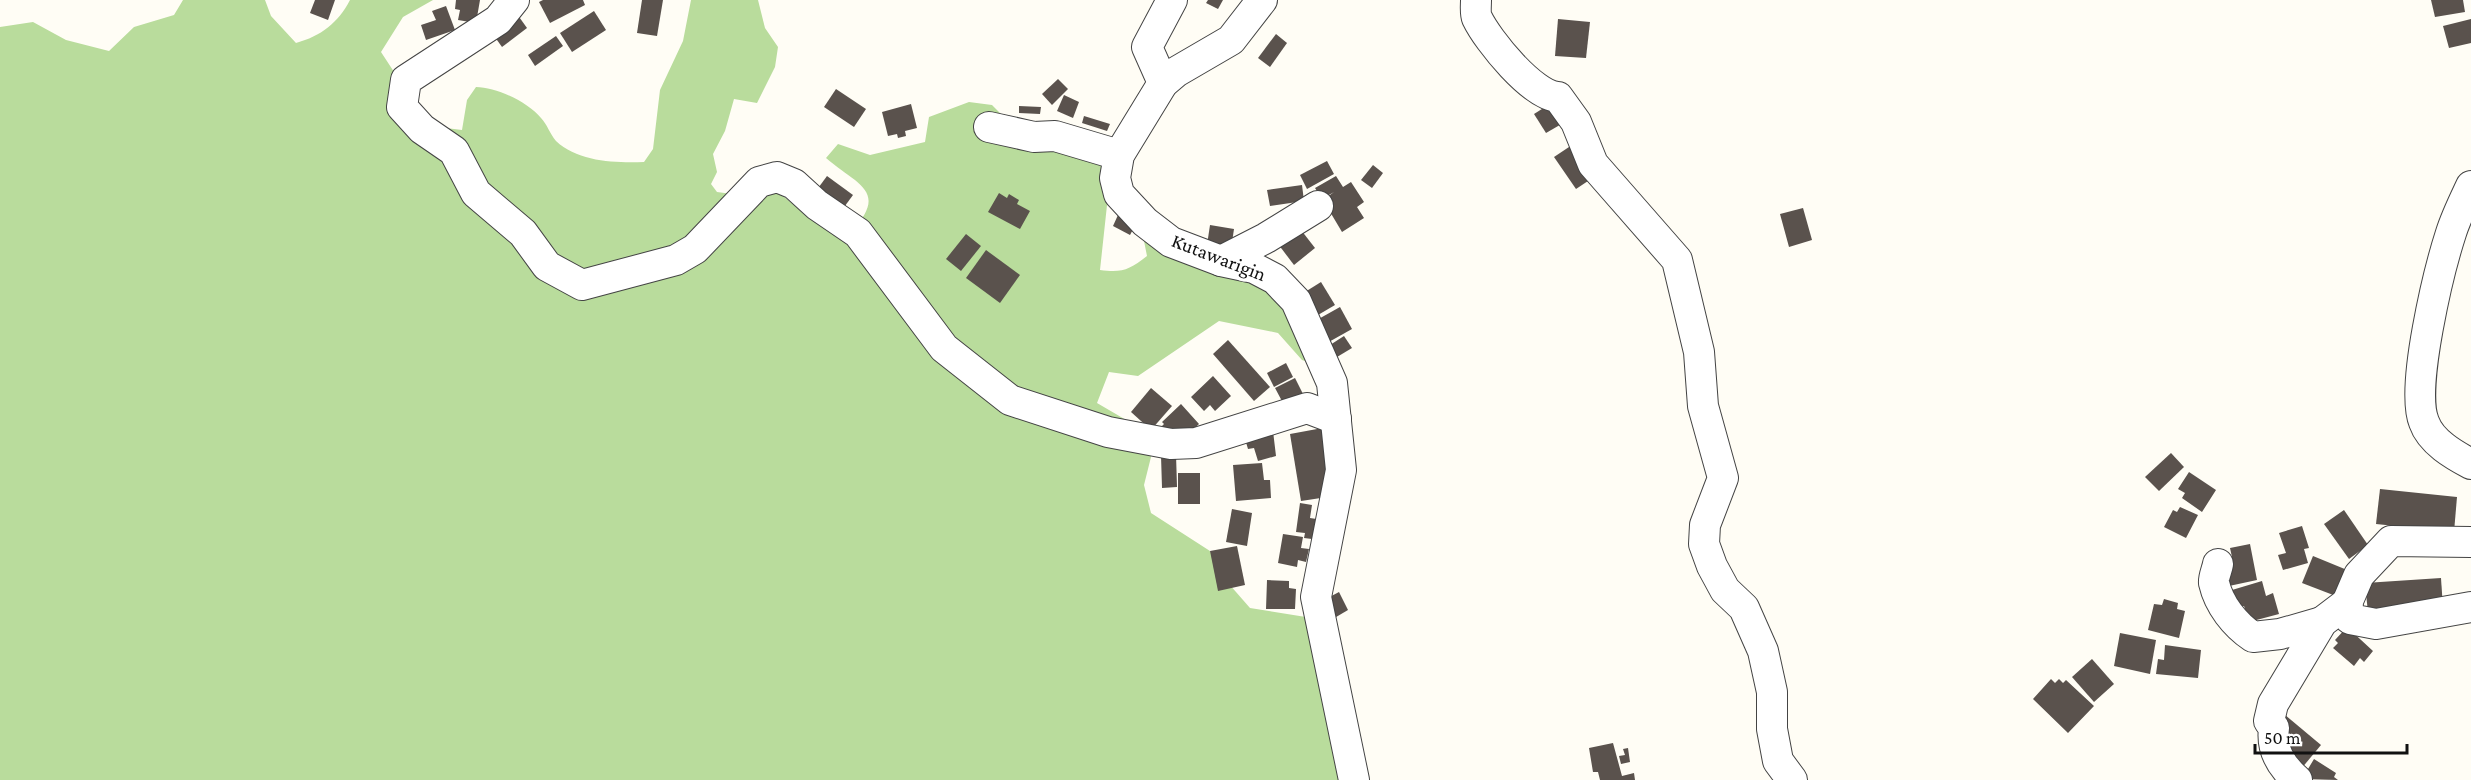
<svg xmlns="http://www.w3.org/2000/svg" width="2471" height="780" font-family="'Crimson Pro',serif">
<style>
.forest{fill:#b9dc9c}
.building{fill:#5a524d}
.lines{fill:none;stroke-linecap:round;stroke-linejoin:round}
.minor-casing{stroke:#444;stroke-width:32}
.minor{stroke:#fff;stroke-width:30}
.labels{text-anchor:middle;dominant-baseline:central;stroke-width:6;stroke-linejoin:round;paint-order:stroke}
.street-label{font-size:20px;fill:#111;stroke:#fff}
</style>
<rect width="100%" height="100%" fill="#fffdf5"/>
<path class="forest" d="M183,0H265L271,16L296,43C321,36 338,23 350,0H433L403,17L381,52L398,78L438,127L462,130L467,100L476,87C496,87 528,102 541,118C547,124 550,134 556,141C578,162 616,163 644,162L653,149L660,90L683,41L691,0H758L765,28L778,47L775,67L757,103L734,99L725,131L713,154L717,172L711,184L717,192L755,197L778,192L819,225L849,234C891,191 857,185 826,158L838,144L870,155L925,142L929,117L969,102L992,105L1005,118L1112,159L1100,270C1122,273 1129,270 1147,256L1144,241L1151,238L1240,271L1291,311L1311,363L1302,360L1278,333L1219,321L1138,376L1109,372L1097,403L1145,431L1151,457L1144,485L1151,513L1210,551L1222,576L1250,608L1312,618L1345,780H0V27L33,22L66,40L109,51L134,27L174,15Z"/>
<g class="building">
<polygon points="315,0 335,0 328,20 310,13"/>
<polygon points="456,0 480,0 476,23 458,20 460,10 455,9"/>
<polygon points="543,0 583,0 585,5 550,23 539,2"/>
<polygon points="642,0 663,0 657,36 637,33"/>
<polygon points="1208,0 1223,0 1218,9 1206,3"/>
<polygon points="2431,0 2463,0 2465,12 2435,17"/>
<polygon points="446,6 455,30 426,40 421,25 436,20 432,11"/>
<polygon points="594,11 606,30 572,52 560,33"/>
<polygon points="517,14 527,28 502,47 492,33"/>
<polygon points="1558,19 1590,22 1586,58 1555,56"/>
<polygon points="2471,19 2471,43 2449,48 2443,26"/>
<polygon points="1276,34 1287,43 1270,67 1258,58"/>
<polygon points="556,36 563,46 535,66 528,55"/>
<polygon points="1058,79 1068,89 1052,105 1042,94"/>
<polygon points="836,89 866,109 854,127 824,107"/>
<polygon points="1064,95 1079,102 1073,118 1057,111"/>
<polygon points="1553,102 1565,122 1546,133 1534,114"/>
<polygon points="911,104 917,128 905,131 906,136 898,138 897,134 888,136 882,112"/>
<polygon points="1019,106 1041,107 1040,114 1019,113"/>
<polygon points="1084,116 1110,124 1107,131 1082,123"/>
<polygon points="1578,141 1600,173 1576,189 1554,157"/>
<polygon points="1327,161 1334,174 1307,189 1300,175"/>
<polygon points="1373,165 1383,173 1372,188 1361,180"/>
<polygon points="827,176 853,195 842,210 816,191"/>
<polygon points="1336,176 1343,187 1351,182 1364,202 1357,207 1364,218 1342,232 1323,200 1334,192 1322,199 1315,188"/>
<polygon points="1302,185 1304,201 1270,206 1267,190"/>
<polygon points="999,193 1007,198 1009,194 1019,200 1017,204 1030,211 1020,229 988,212"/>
<polygon points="1803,208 1812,240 1789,247 1780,214"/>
<polygon points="1118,215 1136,224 1130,235 1113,226"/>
<polygon points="1210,225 1234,229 1231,249 1207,245"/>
<polygon points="1301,230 1315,248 1294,265 1275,240"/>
<polygon points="966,234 981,246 961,271 946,259"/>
<polygon points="986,250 1020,275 1000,303 966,278"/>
<polygon points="1321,282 1335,305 1318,315 1305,292"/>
<polygon points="1340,307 1352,329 1327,343 1315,321"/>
<polygon points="1344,336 1352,348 1337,357 1330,345"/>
<polygon points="1228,340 1270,387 1254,401 1213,354"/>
<polygon points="1286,363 1293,377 1274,387 1267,373"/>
<polygon points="1213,376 1231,396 1215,411 1210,405 1204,411 1191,397"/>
<polygon points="1295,378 1303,394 1283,403 1275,388"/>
<polygon points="1151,388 1172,406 1151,430 1131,412"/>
<polygon points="1181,404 1199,424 1180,442 1175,441 1162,426 1164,424 1162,422"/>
<polygon points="1328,427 1334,496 1301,501 1290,434"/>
<polygon points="1273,431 1276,456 1258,461 1254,448 1248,449 1245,439"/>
<polygon points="2171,453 2184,467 2159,491 2145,477"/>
<polygon points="1176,455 1177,487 1162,488 1161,456"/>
<polygon points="1262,463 1264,480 1270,480 1271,498 1236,501 1233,465"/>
<polygon points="2189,472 2216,490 2202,512 2182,498 2185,493 2178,489"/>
<rect x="1178" y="473" width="22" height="31"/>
<polygon points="2380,489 2457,497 2454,532 2376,524"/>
<polygon points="1300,503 1312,505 1310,518 1323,520 1321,535 1312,534 1312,539 1304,538 1305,533 1296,532"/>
<polygon points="2180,507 2198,515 2186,538 2164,527 2173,510 2177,512"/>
<polygon points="1232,509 1252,513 1247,546 1226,542"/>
<polygon points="2344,510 2368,545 2349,559 2324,524"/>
<polygon points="2302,526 2309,548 2304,549 2308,563 2283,570 2278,555 2286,553 2279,533"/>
<polygon points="1283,534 1303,537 1301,548 1309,549 1306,562 1298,560 1297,567 1278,563"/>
<polygon points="2250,544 2257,580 2229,586 2223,559 2232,557 2230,548"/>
<polygon points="1237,546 1245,585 1218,591 1210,551"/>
<polygon points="2313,556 2352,572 2341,598 2302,583"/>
<polygon points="2441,578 2443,608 2368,613 2365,583"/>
<polygon points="1267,580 1289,581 1289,588 1296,589 1295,609 1266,609"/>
<polygon points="2262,581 2266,596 2273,593 2279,614 2249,622 2244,606 2238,608 2232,590"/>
<polygon points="1339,592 1348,610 1331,620 1322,601"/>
<polygon points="2164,599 2178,603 2177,609 2185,611 2179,638 2148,630 2154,604 2162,605"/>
<polygon points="2347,627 2373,651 2364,662 2360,658 2354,666 2333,648 2338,643 2335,640"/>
<polygon points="2120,633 2156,640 2150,674 2114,666"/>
<polygon points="2165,645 2201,650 2198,678 2156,674 2158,659 2164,660"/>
<polygon points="2092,659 2114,684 2094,702 2072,677"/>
<polygon points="2051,679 2055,683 2059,679 2063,683 2066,680 2094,706 2068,733 2033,699"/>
<polygon points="2284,714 2321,745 2301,769 2280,739"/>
<polygon points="1613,743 1622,776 1634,773 1635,780 1600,780 1598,772 1593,772 1589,748"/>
<polygon points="1628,748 1630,762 1621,764 1619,756 1625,755 1623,749"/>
<polygon points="2314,759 2336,773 2334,777 2338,780 2302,779"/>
</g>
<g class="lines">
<defs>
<g id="minor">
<polyline points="514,0 498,20 406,80 402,107 422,129 454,151 476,193 523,233 547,266 582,285 676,260 695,249 759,182 777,177 794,184 817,205 858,233 944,348 1010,400 1108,432 1171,444 1196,443 1307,408 1336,419"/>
<polyline points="1262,0 1231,40 1176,72 1163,83 1119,155 1115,178 1119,194 1145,222 1171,242 1221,261 1254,268 1275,279 1296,301 1332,383 1341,470 1316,597 1354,780"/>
<path d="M1476,0C1476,6 1475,13 1477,18C1488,41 1533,96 1558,97L1576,122L1593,164L1677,260L1699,352L1703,406L1723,478L1705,525L1704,544L1712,566L1725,590L1744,608L1763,651L1772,692V729L1778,761L1792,780"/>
<polyline points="1163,83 1147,47 1172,0"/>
<polyline points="989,127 1034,137 1055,136 1119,155"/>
<path d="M2471,186C2464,201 2456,217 2451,233C2439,270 2410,388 2424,422C2431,442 2454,455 2471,464"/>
<polyline points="1221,261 1266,238 1318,206"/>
<path d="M2218,564C2217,570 2213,578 2214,583C2219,605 2235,625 2253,637L2280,634L2322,622"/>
<polyline points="2347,603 2359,575 2391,541 2471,542"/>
<path d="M2297,780C2281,766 2271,750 2274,728L2269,721L2273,704L2322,622L2347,603L2350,619L2376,624L2471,607"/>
</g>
</defs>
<use href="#minor" class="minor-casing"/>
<use href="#minor" class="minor"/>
</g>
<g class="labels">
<g class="street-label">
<text transform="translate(1219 257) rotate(21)">Kutawarigin</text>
</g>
</g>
<path d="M2255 744v9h152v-9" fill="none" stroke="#111111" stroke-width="3"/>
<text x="2264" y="744" font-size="18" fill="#111111" stroke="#ffffff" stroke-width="4.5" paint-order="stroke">50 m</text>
</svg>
